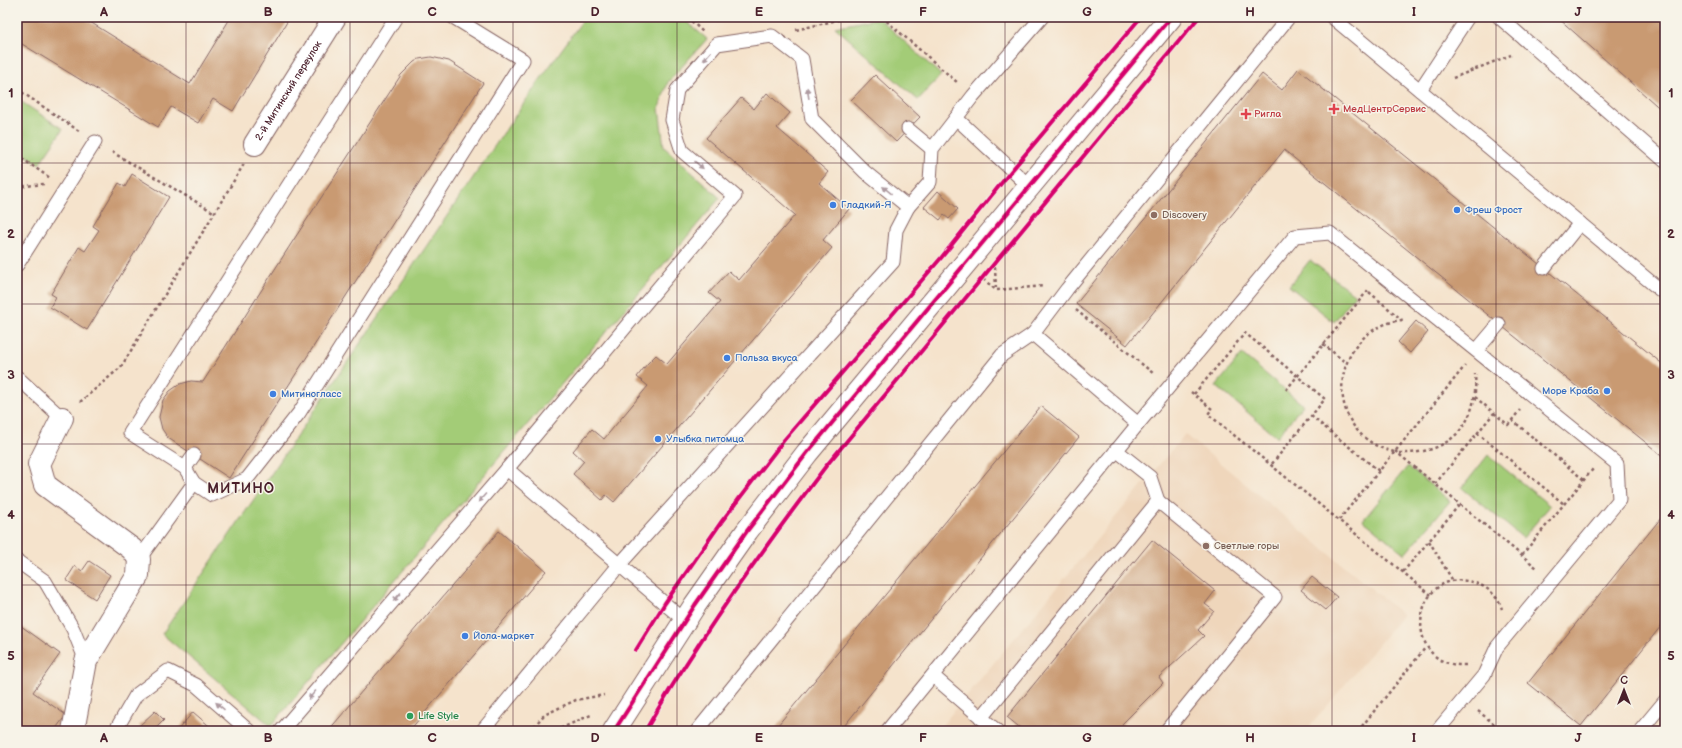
<svg xmlns="http://www.w3.org/2000/svg" width="1682" height="748" font-family="'Balsamiq Sans',sans-serif">
<style>
.built{fill:#efd6bb}
.green{fill:#a3cc77;stroke:#767651}
.building{fill:#c99a72}
.lines{fill:none;stroke-linecap:round;stroke-linejoin:round}
.lane-casing{stroke:#866463;stroke-width:15}
.street-casing{stroke:#866463;stroke-width:24}
.path{stroke:#866463;stroke-width:2.5;stroke-dasharray:3 3;stroke-linecap:butt}
.lane{stroke:#fff;stroke-width:13}
.street{stroke:#fff;stroke-width:22}
.cycleway-casing{stroke:#f7f3e8;stroke-width:6}
.cycleway{stroke:#d6006c;stroke-width:4}
.oneway{fill:#ae9aa0}
.grid{fill:none;stroke:#4a1f2b;stroke-width:1;stroke-opacity:0.55}
.health-dot{fill:#e0444e;stroke:#f7f3e8;stroke-width:1.5}
.shop-dot{fill:#3f7fe0;stroke:#f7f3e8;stroke-width:1.5}
.education-dot{fill:#8d6e63;stroke:#f7f3e8;stroke-width:1.5}
.leisure-dot{fill:#2e9e5b;stroke:#f7f3e8;stroke-width:1.5}
.labels{text-anchor:middle;dominant-baseline:central;stroke-width:3;stroke-linejoin:round;paint-order:stroke}
.street-label{font-size:10px;fill:#4a1f2b;stroke:#f7f3e8}
.health-label{font-size:10px;fill:#be3a42;stroke:#f7f3e8;text-anchor:start}
.shop-label{font-size:10px;fill:#366cbe;stroke:#f7f3e8;text-anchor:start}
.education-label{font-size:10px;fill:#785e54;stroke:#f7f3e8;text-anchor:start}
.leisure-label{font-size:10px;fill:#27864d;stroke:#f7f3e8;text-anchor:start}
.district-label{font-size:14px;font-weight:bold;letter-spacing:1px;fill:#4a1f2b;stroke:#f7f3e8}
.neatline{fill:none;stroke:#4a1f2b;stroke-width:1.5}
.grid-label{font-size:13px;text-anchor:middle;font-weight:bold;fill:#4a1f2b}
</style>
<rect width="100%" height="100%" fill="#f7f3e8"/>
<filter id="ink" filterUnits="userSpaceOnUse"><feTurbulence type="fractalNoise" baseFrequency=".025" numOctaves="2"/><feDisplacementMap in="SourceGraphic" scale="8" xChannelSelector="R" yChannelSelector="G"/><feConvolveMatrix kernelMatrix="1 2 1 2 8 2 1 2 1" color-interpolation-filters="sRGB"/></filter>
<filter id="wash" filterUnits="userSpaceOnUse"><feTurbulence type="fractalNoise" baseFrequency=".012" numOctaves="4" result="noise"/><feDisplacementMap in="SourceGraphic" scale="16" xChannelSelector="R" yChannelSelector="G"/><feGaussianBlur stdDeviation="0.9" result="paint"/><feColorMatrix in="noise" values="0 0 0 0 0 0 0 0 0 0 0 0 0 0 0 0 0 1.4 0 .05"/><feComposite in="paint" operator="in"/></filter>
<g filter="url(#wash)">
<rect width="100%" height="100%" fill="#f5e3cc"/>
<polygon class="built" points="1185,434 1403,615 1306,731 937,731"/>
<g class="green">
<polygon points="585,17 681,17 707,39 668,82 659,108 664,147 720,198 271,726 162,634 539,81"/>
<polygon points="879,18 941,75 918,100 835,27"/>
<polygon points="17,99 63,129 39,164 17,149"/>
<polygon points="1310,260 1355,295 1334,322 1289,286"/>
<polygon points="1242,354 1303,405 1277,437 1216,386"/>
<polygon points="1488,455 1550,506 1523,538 1462,488"/>
<polygon points="1408,466 1450,501 1405,554 1363,520"/>
</g>
<g id="blocks">
<g class="building">
<polygon points="17,17 82,17 190,84 231,17 290,17 233,111 213,99 198,123 171,107 158,127 17,41"/>
<polygon points="1557,17 1665,17 1665,113"/>
<polygon points="431,57 449,61 483,83 229,478 168,438 162,429 159,417 163,400 170,391 180,384 191,381 203,382 291,244 401,75 414,62 419,59"/>
<polygon points="1298,69 1665,366 1665,458 1284,150 1127,345 1076,304 1262,74 1282,90"/>
<polygon points="875,75 920,117 896,142 851,100"/>
<polygon points="767,93 790,113 777,128 828,172 819,183 849,209 823,240 832,248 614,502 606,495 602,500 573,474 584,461 573,451 592,429 604,439 648,386 637,377 647,364 656,355 667,364 720,302 709,293 729,271 739,280 795,215 706,138 741,98 754,109"/>
<polygon points="132,174 169,197 87,330 50,307 56,297 51,294 79,247 85,251 99,230 93,226 119,183 125,187"/>
<polygon points="938,191 958,209 949,219 944,215 940,220 924,207"/>
<polygon points="1416,321 1428,332 1410,353 1398,342"/>
<polygon points="1041,406 1079,437 840,731 773,731"/>
<polygon points="1665,513 1665,621 1581,726 1528,683"/>
<polygon points="499,531 546,571 409,731 328,731"/>
<polygon points="1152,540 1215,591 1205,604 1214,611 1198,630 1204,636 1159,677 1163,683 1122,724 1126,729 1124,731 1024,731 1007,717"/>
<polygon points="89,561 110,575 95,599 66,580 75,566 82,571"/>
<polygon points="1312,577 1337,597 1326,610 1301,590"/>
<polygon points="17,623 60,654 33,692 66,715 54,731 17,731"/>
<polygon points="155,711 164,720 153,731 145,731 139,726"/>
<polygon points="193,712 215,731 177,731"/>
</g>
</g>
</g>
<g filter="url(#ink)">
<use href="#blocks" fill-opacity="0" stroke="#866463" stroke-width="1"/>
<g class="lines">
<defs>
<g id="lane">
<polyline points="396,17 130,433 185,468 194,483 212,495 247,479 299,413 523,60 453,17"/>
<polyline points="1332,17 1665,294"/>
<polyline points="1499,17 1665,161"/>
<polyline points="1420,90 1468,17"/>
<polyline points="956,118 1029,186"/>
<polyline points="908,129 932,149"/>
<polyline points="908,207 930,182 932,149 973,96 1042,17"/>
<polyline points="17,265 95,142"/>
<polyline points="1544,268 1580,223"/>
<polyline points="1033,334 1067,289 1289,17"/>
<polyline points="1477,350 1499,324"/>
<polyline points="17,377 62,418"/>
<polyline points="185,468 194,455"/>
<polyline points="507,469 684,620"/>
<polyline points="1158,501 1275,597 1166,731"/>
<polyline points="139,559 194,483"/>
<polyline points="17,561 45,581 73,629 86,661"/>
<polyline points="933,676 997,731"/>
<polyline points="981,718 1158,501 1150,477 1116,450"/>
<polyline points="118,731 118,726 136,695 168,671 196,685 249,731"/>
<polyline points="281,731 507,469 735,196 682,151 672,120 677,90 717,44 772,36 802,59 812,119 865,172 908,207 896,230 893,262 620,564 482,731"/>
<polyline points="697,731 1002,355 1033,334 1138,424"/>
<polyline points="887,731 1138,424 1295,236 1330,233 1617,464 1619,500 1497,647 1484,675 1437,731"/>
<polyline points="1640,731 1665,701"/>
</g>
<g id="street">
<path id="s1" d="M255,144L335,17"/>
<polyline points="62,418 39,464 45,485 132,549 139,559 138,575 86,661 73,731"/>
<polyline points="614,731 695,605 747,531 807,453 1171,17"/>
</g>
</defs>
<use href="#lane" class="lane-casing"/>
<use href="#street" class="street-casing"/>
<g class="path">
<polyline points="687,17 703,32"/>
<polyline points="882,17 958,83"/>
<polyline points="796,30 850,17"/>
<polyline points="1453,78 1511,55"/>
<polyline points="17,89 79,131"/>
<polyline points="112,152 215,213"/>
<polyline points="17,155 50,178"/>
<polyline points="17,187 44,184"/>
<polyline points="995,267 996,290"/>
<polyline points="983,279 996,290 1044,286"/>
<polyline points="1369,292 1402,320"/>
<polyline points="1076,310 1154,374"/>
<polyline points="1323,344 1346,363"/>
<polyline points="1286,390 1369,289"/>
<polyline points="1191,392 1212,409 1208,414 1431,595"/>
<polyline points="1194,394 1245,333 1325,399 1271,465"/>
<polyline points="80,402 121,367 244,164"/>
<polyline points="1494,413 1508,425 1520,410"/>
<polyline points="1311,416 1379,471"/>
<polyline points="1512,420 1584,480"/>
<polyline points="1477,433 1564,504"/>
<polyline points="1395,451 1537,568"/>
<path d="M1394,452C1386,450 1377,447 1369,441C1329,413 1335,349 1379,327C1387,323 1396,320 1405,320"/>
<path d="M1399,453C1449,455 1479,425 1475,374"/>
<polyline points="1435,484 1494,413 1475,397"/>
<polyline points="1339,520 1465,366"/>
<polyline points="1429,541 1453,581"/>
<polyline points="1522,555 1593,469"/>
<polyline points="1403,572 1460,504"/>
<path d="M1466,665C1400,669 1411,566 1472,582C1487,586 1497,595 1502,609"/>
<polyline points="1478,711 1503,731"/>
<polyline points="530,731 544,715 576,700 604,695"/>
<polyline points="555,731 593,714"/>
<polyline points="1358,731 1426,647"/>
</g>
<use href="#lane" class="lane"/>
<use href="#street" class="street"/>
<defs>
<g id="cycleway">
<polyline points="636,650 665,603 722,521 784,440 941,258 1012,170 1141,17"/>
<polyline points="614,731 695,605 747,531 807,453 1171,17"/>
<path d="M645,731C699,638 761,551 826,466L1199,17"/>
</g>
</defs>
<use href="#cycleway" class="cycleway-casing"/>
<use href="#cycleway" class="cycleway"/>
</g>
<defs><path id="oneway-solid" d="M-6-.8H1V-3.2L6.5 0L1 3.2V.8H-6Z"/></defs>
<g class="oneway">
<use href="#oneway-solid" transform="translate(707 56) rotate(131)"/>
<use href="#oneway-solid" transform="translate(808 93) rotate(-99)"/>
<use href="#oneway-solid" transform="translate(699 165) rotate(41)"/>
<use href="#oneway-solid" transform="translate(887 190) rotate(-141)"/>
<use href="#oneway-solid" transform="translate(482 498) rotate(131)"/>
<use href="#oneway-solid" transform="translate(397 597) rotate(131)"/>
<use href="#oneway-solid" transform="translate(312 695) rotate(131)"/>
<use href="#oneway-solid" transform="translate(220 706) rotate(-139)"/>
</g>
</g>
<path class="grid" d="M186,17V731M350,17V731M513,17V731M677,17V731M841,17V731M1005,17V731M1169,17V731M1332,17V731M1496,17V731M17,163H1665M17,304H1665M17,444H1665M17,585H1665"/>
<g class="health-dot">
<path d="M1332 103h4v4h4v4h-4v4h-4v-4h-4v-4h4z"/>
<path d="M1244 108h4v4h4v4h-4v4h-4v-4h-4v-4h4z"/>
</g>
<g class="shop-dot">
<circle cx="833" cy="205" r="4"/>
<circle cx="1457" cy="210" r="4"/>
<circle cx="727" cy="358" r="4"/>
<circle cx="1607" cy="391" r="4"/>
<circle cx="273" cy="394" r="4"/>
<circle cx="658" cy="439" r="4"/>
<circle cx="465" cy="636" r="4"/>
</g>
<g class="education-dot">
<circle cx="1154" cy="215" r="4"/>
<circle cx="1206" cy="546" r="4"/>
</g>
<circle class="leisure-dot" cx="410" cy="716" r="4"/>
<g class="labels">
<g class="street-label">
<text stroke="none"><textPath href="#s1" startOffset="63">2-й Митинский переулок</textPath></text>
</g>
<g class="health-label">
<text x="1343" y="109">МедЦентрСервис</text>
<text x="1254" y="114">Ригла</text>
</g>
<g class="shop-label">
<text x="841" y="205">Гладкий-Я</text>
<text x="1465" y="210">Фреш Фрост</text>
<text x="735" y="358">Польза вкуса</text>
<text x="1599" y="391" text-anchor="end">Море Краба</text>
<text x="281" y="394">Митиногласс</text>
<text x="666" y="439">Улыбка питомца</text>
<text x="473" y="636">Йола-маркет</text>
</g>
<g class="education-label">
<text x="1162" y="215">Discovery</text>
<text x="1214" y="546">Светлые горы</text>
</g>
<g class="leisure-label">
<text x="418" y="716">Life Style</text>
</g>
<g class="district-label">
<text x="241" y="488">МИТИНО</text>
</g>
</g>
<rect width="1682" height="748" fill="none" stroke="#f7f3e8" stroke-width="44"/>
<g transform="translate(1624 690)" stroke="#f7f3e8" stroke-width="3" paint-order="stroke">
<path d="M0-3L7 15L0 10L-7 15Z" fill="#4a1f2b"/>
<text y="-6" font-size="11" font-weight="bold" text-anchor="middle" fill="#4a1f2b">С</text>
</g>
<rect x="22" y="22" width="1638" height="704" class="neatline"/>
<g class="grid-label">
<text x="104" y="16">A</text>
<text x="268" y="16">B</text>
<text x="432" y="16">C</text>
<text x="595" y="16">D</text>
<text x="759" y="16">E</text>
<text x="923" y="16">F</text>
<text x="1087" y="16">G</text>
<text x="1250" y="16">H</text>
<text x="1414" y="16">I</text>
<text x="1578" y="16">J</text>
<text x="11" y="97">1</text>
<text x="1671" y="97">1</text>
<text x="11" y="238">2</text>
<text x="1671" y="238">2</text>
<text x="11" y="379">3</text>
<text x="1671" y="379">3</text>
<text x="11" y="519">4</text>
<text x="1671" y="519">4</text>
<text x="11" y="660">5</text>
<text x="1671" y="660">5</text>
<text x="104" y="742">A</text>
<text x="268" y="742">B</text>
<text x="432" y="742">C</text>
<text x="595" y="742">D</text>
<text x="759" y="742">E</text>
<text x="923" y="742">F</text>
<text x="1087" y="742">G</text>
<text x="1250" y="742">H</text>
<text x="1414" y="742">I</text>
<text x="1578" y="742">J</text>
</g>
</svg>
